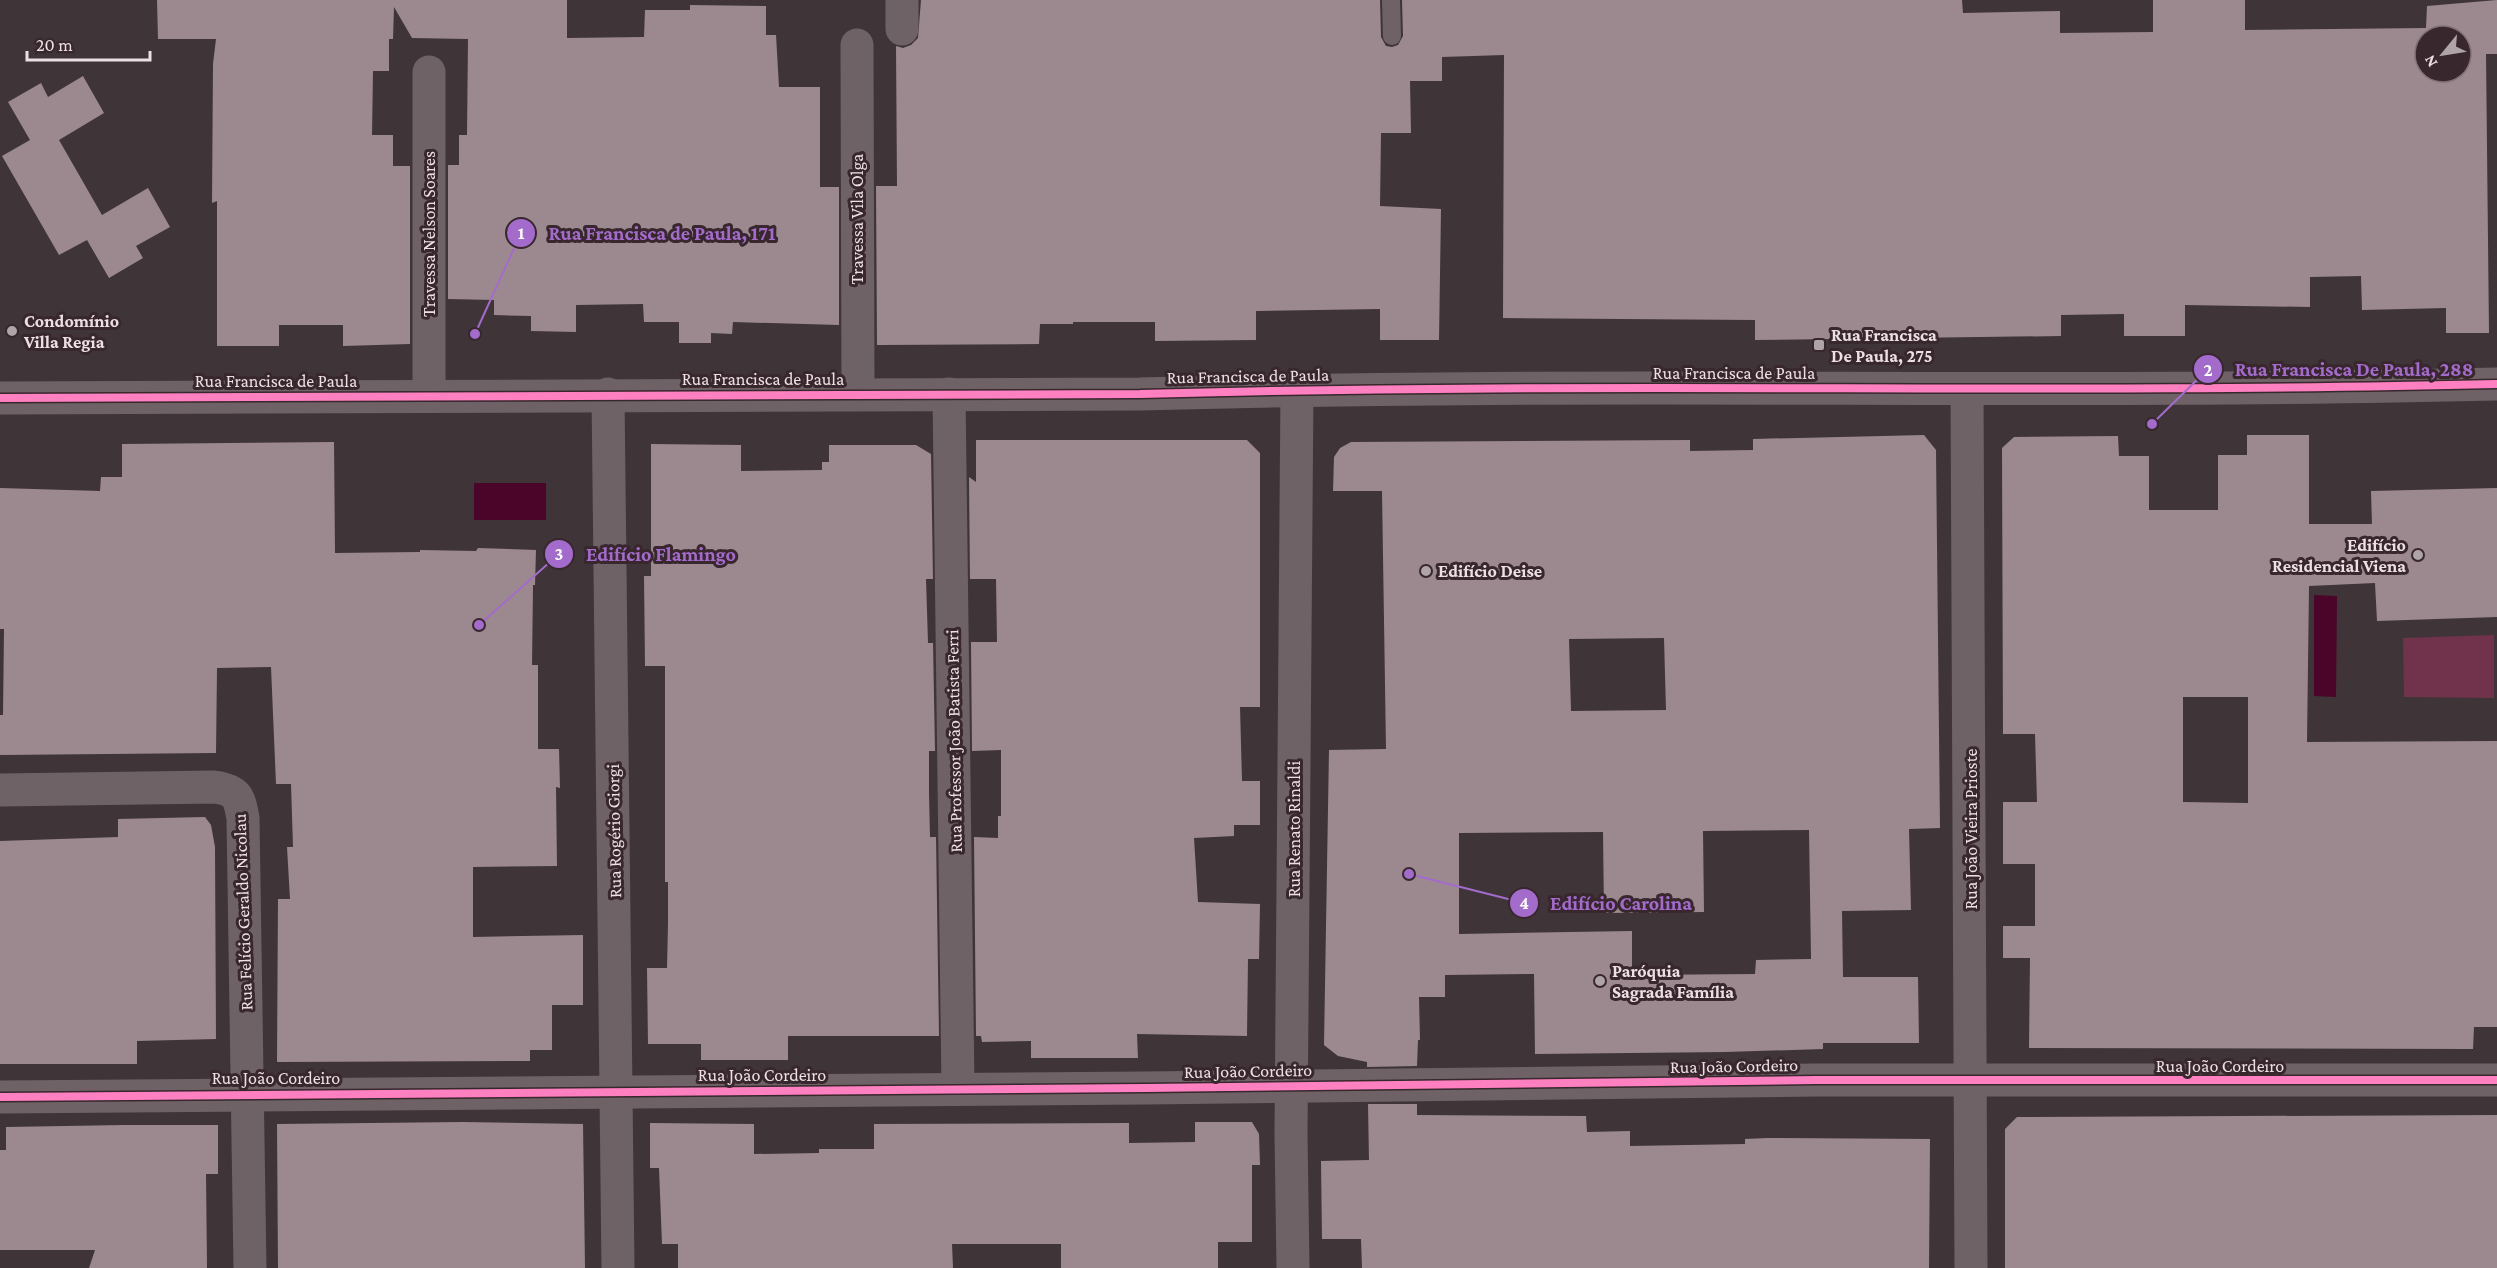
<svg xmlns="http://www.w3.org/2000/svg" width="2497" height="1268" font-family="'Crimson Pro',serif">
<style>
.green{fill:#70334b}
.water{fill:#4a0528}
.building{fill:#9c898f;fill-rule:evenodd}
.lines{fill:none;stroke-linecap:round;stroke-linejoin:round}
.service{stroke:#6e6266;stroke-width:18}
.minor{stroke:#6e6266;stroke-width:33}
.cycleway-casing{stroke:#38272d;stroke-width:11}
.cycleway{stroke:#ff80c0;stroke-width:8}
.poi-dot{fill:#afa4a8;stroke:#38272d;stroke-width:2}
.labels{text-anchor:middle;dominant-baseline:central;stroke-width:6;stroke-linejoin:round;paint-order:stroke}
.street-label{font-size:18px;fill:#ece0e4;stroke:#38272d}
.poi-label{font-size:18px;font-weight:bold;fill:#ece0e4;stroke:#38272d;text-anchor:start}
.leader{fill:none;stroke:#a36bcc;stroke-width:2}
.callout-dot{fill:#a36bcc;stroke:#38272d;stroke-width:2}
.mark-label{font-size:18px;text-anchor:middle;font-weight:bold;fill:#fff}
.callout-label{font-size:20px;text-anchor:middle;font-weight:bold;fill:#a36bcc;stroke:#38272d;stroke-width:6;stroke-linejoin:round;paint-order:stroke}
</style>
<rect width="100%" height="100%" fill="#3f3538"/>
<polygon class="green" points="2494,635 2494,698 2404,697 2403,638"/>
<g class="water">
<rect x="474" y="483" width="72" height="37"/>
<polygon points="2314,595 2337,596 2336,697 2314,696"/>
</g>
<g class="building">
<polygon points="157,0 567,0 567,38 644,37 645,10 690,10 690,5 766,6 766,35 776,35 779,87 820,87 820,187 839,187 839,325 733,322 732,334 711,333 711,343 679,343 679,322 644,322 643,304 576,305 576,332 531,331 531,316 494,315 494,300 448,299 448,165 459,165 459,135 467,135 468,39 412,38 394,7 393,39 389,39 389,71 373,71 372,135 393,135 393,166 410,166 410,344 343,346 343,325 279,325 279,346 217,346 217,201 212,203 213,64 216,39 158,39"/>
<path d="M921,0H1380L1381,37L1386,46L1392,47L1398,45L1403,36L1402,0H1962L1963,13L2060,11V33L2153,32V0H2245V30L2426,28L2427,6L2497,0V54H2486L2489,333H2446V308L2362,310L2361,276L2310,277V307L2185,305V336H2124V314L2061,315V336L1755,340V320L1503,318L1504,55L1442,57V81H1410L1411,133H1381L1380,206L1441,209L1439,340H1380V309L1256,311V340L1155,341V322H1073V324H1040L1039,344L877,345L876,186H897L896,46L903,48L911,45L918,38ZM2425,36H2461V72H2425Z"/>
<polygon points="83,76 104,113 59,140 102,215 148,188 170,227 136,246 143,258 109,278 87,240 59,255 2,156 30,140 8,102 41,83 48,97"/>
<path d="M1924,435L1936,450L1940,828L1909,829L1911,910L1842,911L1843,977H1918L1919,1043H1823V1049L1726,1052L1535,1054L1534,974L1445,975V997H1419L1420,1040H1418L1417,1066L1367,1067V1062L1338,1056L1324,1045L1329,750L1386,749L1382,491H1333L1334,457L1340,448L1351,442L1690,440V451L1753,450V439ZM1664,638L1666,710L1571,711L1569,639ZM1809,830L1811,959L1756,960L1755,974L1632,975V931L1459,934V833L1603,832L1604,913L1704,912L1703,831Z"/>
<path d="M2247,435H2309V524H2372L2371,491L2497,488V617L2377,621L2375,583L2309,586L2307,742L2497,741V1027H2474L2473,1049L2029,1048L2030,958H2003V926H2035V864H2003V802H2037L2035,734H2003L2002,448L2014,437L2118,436L2119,456H2149V510H2218V455H2247ZM2183,697H2248V803L2183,802Z"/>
<polygon points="976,440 1247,440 1260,453 1260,707 1240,707 1242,781 1260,781 1260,825 1234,825 1234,836 1194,838 1198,902 1260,904 1259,959 1248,959 1247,1036 1137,1034 1138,1058 1031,1058 1031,1041 982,1042 981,1036 976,1036 974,837 998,838 998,816 1001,816 1001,750 972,751 971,642 997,642 996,579 970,579 969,477 976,482"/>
<polygon points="334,442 335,553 420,552 420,550 476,551 478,548 536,550 535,585 533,585 532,665 538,665 538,749 559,749 560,788 556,787 557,866 473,867 473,937 583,935 583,1005 552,1005 552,1050 530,1050 530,1061 277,1062 278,899 290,899 287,847 293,847 291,784 276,784 271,667 217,668 216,753 0,755 0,715 3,715 4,629 0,629 0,488 100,491 101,477 122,477 122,444"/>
<polygon points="651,444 741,445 741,471 822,470 822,462 829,462 829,445 916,445 931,454 933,579 926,579 928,643 933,643 935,751 929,751 929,794 930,837 936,837 939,1036 788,1036 788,1060 701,1060 701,1044 648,1044 647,968 667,968 668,924 668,882 665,882 665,666 645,666 644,576 651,576"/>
<polygon points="205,817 211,825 215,847 216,1039 137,1041 137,1064 0,1064 0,841 118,837 118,819"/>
<polygon points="1368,1104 1417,1104 1417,1115 1586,1116 1587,1132 1630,1131 1630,1146 1745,1144 1745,1139 1767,1138 1930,1139 1929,1268 1362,1268 1361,1239 1322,1239 1321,1161 1369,1160"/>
<polygon points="2497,1115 2497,1268 2005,1268 2005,1129 2017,1117"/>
<polygon points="463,1122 583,1124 585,1268 278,1268 277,1124"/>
<polygon points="1195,1122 1252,1122 1259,1134 1260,1165 1252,1165 1252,1242 1218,1242 1218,1268 1061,1268 1061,1244 952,1244 953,1268 678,1268 678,1244 662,1244 659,1168 650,1168 650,1123 754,1124 754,1154 819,1153 819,1149 874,1149 874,1124 1129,1123 1129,1143 1195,1142"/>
<polygon points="124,1125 218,1125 218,1174 206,1174 207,1268 89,1268 95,1250 0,1250 0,1150 6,1150 6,1127"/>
</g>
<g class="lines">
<polyline class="service" points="1391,0 1392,36"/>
<g class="minor">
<polyline points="902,29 902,0"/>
<polyline points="857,45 858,393"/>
<polyline points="429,72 429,395"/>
<polyline points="1967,389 1971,1268"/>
<polyline points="608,394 618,1268"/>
<polyline points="949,394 958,1089"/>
<path d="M0,398L1140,394C1593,381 2045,395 2497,384"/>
<path d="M0,790L214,787C237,790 239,796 243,818L250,1268"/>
<polyline points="0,1097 1145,1088 1816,1080 2497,1080"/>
<polyline points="1293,1268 1291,1134 1297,389"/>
</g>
<defs>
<g id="cycleway">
<path d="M0,398L1140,394C1593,381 2045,395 2497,384"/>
<polyline points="0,1097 1145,1088 1816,1080 2497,1080"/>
</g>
</defs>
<use href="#cycleway" class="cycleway-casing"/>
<use href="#cycleway" class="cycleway"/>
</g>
<g class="poi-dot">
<circle cx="12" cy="331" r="6"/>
<rect x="1813" y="339" width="12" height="12" rx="3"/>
<circle cx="2418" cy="555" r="6"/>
<circle cx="1426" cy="571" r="6"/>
<circle cx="1600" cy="981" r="6"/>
</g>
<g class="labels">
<g class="street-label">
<text transform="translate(857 219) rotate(-90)">Travessa Vila Olga</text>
<text transform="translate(429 234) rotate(-90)">Travessa Nelson Soares</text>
<text x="1734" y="373">Rua Francisca de Paula</text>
<text transform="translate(1248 376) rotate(-1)">Rua Francisca de Paula</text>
<text x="763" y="379">Rua Francisca de Paula</text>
<text x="276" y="381">Rua Francisca de Paula</text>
<text transform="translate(954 741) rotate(-91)">Rua Professor João Batista Ferri</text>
<text transform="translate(1294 829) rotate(-90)">Rua Renato Rinaldi</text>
<text transform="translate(1971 829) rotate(-90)">Rua João Vieira Prioste</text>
<text transform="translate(614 831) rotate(-91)">Rua Rogério Giorgi</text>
<text transform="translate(243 912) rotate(-92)">Rua Felício Geraldo Nicolau</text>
<text transform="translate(1734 1066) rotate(-1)">Rua João Cordeiro</text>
<text x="2220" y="1066">Rua João Cordeiro</text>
<text transform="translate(1248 1071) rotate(-1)">Rua João Cordeiro</text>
<text x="762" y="1075">Rua João Cordeiro</text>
<text x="276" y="1078">Rua João Cordeiro</text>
</g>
<g class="poi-label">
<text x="24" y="321">Condomínio<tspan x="24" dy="21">Villa Regia</tspan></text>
<text x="1831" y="335">Rua Francisca<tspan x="1831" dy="21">De Paula, 275</tspan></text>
<text x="2406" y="545" text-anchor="end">Edifício<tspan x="2406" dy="21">Residencial Viena</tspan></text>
<text x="1438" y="571">Edifício Deise</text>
<text x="1612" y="971">Paróquia<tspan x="1612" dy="21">Sagrada Família</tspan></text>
</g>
</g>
<path class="leader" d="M475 334L521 233M2152 424L2208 369M479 625L559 554M1409 874L1524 903"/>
<g class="callout-dot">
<circle cx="475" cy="334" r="6"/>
<circle cx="2152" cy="424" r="6"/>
<circle cx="479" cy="625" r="6"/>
<circle cx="1409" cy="874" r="6"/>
<circle cx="521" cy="233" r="15"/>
<circle cx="2208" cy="369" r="15"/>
<circle cx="559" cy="554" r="15"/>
<circle cx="1524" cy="903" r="15"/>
</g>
<g class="mark-label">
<text x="521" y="239">1</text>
<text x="2208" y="376">2</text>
<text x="559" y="560">3</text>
<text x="1524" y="909">4</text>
</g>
<g class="callout-label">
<text x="662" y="240">Rua Francisca de Paula, 171</text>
<text x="2354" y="376">Rua Francisca De Paula, 288</text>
<text x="661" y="561">Edifício Flamingo</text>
<text x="1621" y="910">Edifício Carolina</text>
</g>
<g transform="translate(2443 54) rotate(240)"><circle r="28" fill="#38272d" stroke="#807176" stroke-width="1.5"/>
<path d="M0-4.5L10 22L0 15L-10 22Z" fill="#afa4a8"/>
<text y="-9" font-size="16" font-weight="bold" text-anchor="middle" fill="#ece0e4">N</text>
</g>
<path d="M27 51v9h123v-9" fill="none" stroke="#ece0e4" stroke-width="3"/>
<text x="36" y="51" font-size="18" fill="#ece0e4" stroke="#38272d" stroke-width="4.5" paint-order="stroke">20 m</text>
</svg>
